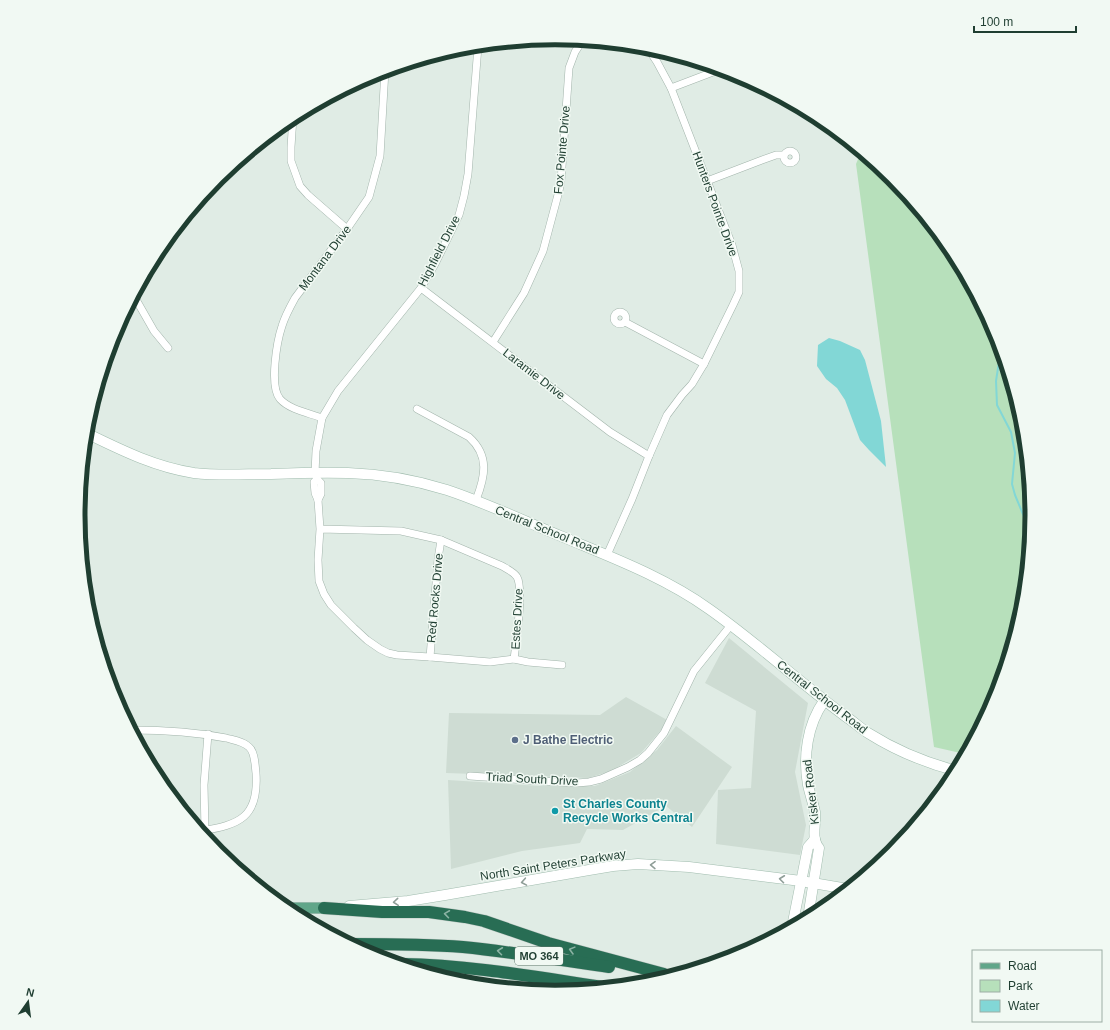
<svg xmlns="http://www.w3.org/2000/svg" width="1110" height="1030" font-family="Arial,sans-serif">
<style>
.built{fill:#cedcd3}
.green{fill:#b7e0bb}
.water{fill:#82d7d6}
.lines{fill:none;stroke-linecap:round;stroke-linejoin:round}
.stream{stroke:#82d7d6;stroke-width:2}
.street-casing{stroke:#a2b4ab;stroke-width:8}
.secondary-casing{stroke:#a0bcae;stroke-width:11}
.primary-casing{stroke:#c0c9c5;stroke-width:12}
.highway-casing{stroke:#c0c9c5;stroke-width:13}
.street{stroke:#fff;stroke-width:7}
.secondary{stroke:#fff;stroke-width:10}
.primary{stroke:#60a689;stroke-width:11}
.highway{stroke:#286d54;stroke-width:12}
.oneway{stroke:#8f9e98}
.oneway2{stroke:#8cb3a4}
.service-dot{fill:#5c6f8a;stroke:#f1f9f3;stroke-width:1.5}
.culture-dot{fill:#0f9aa8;stroke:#f1f9f3;stroke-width:1.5}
.labels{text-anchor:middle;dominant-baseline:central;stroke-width:3;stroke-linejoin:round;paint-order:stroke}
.shield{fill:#f1f9f3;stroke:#5e766b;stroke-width:1}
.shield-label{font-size:11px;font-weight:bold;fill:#1f3e31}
.street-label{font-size:12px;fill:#1f3e31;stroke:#f1f9f3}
.service-label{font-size:12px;font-weight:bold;fill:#4e5e75;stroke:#f1f9f3;text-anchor:start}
.culture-label{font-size:12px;font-weight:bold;fill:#0d838f;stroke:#f1f9f3;text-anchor:start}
.rim{fill:none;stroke:#1f3e31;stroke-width:5}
</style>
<rect width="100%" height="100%" fill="#e0ece5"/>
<g class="built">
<polygon points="729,638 808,703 795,772 806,825 800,855 716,844 718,790 751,788 756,711 705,683"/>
<polygon points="626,697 669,721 641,753 611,771 588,778 446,773 449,713 600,715"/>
<polygon points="676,726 732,767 692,827 666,806 623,830 587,829 580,843 522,851 451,869 448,780 540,786 595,786 630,772 657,750"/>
</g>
<polygon class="green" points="861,152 892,178 952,250 996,333 1023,422 1028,471 1026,472 1032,515 1023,608 996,698 965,754 934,747 856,164"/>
<polygon class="water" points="829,338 840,341 860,350 865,360 881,421 886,467 869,450 860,440 845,400 837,388 826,379 817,366 818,345"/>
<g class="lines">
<polyline class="stream" points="1001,349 996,381 997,405 1011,432 1015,453 1012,484 1015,495 1025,519 1023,550 1023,581 1025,590"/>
<defs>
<g id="street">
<polyline points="671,88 721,69"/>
<polyline points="293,117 291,147 291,161 300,186 308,195 347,229"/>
<circle cx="790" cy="157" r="6"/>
<polyline points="707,181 762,160 776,155 784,155"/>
<polyline points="421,288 610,432 649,456"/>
<polyline points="134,296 154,331 168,348"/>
<circle cx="620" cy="318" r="6"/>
<polyline points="625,322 704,364"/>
<polyline points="493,342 524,293 543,251 559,191 561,181 569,68 575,52 582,41"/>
<path d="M417,409L469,437C490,456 485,477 476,500"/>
<path d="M322,418C309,413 290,410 280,399C269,386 277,341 282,326C285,316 290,307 295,298L347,229L369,197L380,156L385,70"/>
<polyline points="317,479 321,483 321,494 318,500"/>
<path d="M320,529L318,560L319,581L324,594L331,605L354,628L367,640L380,649L388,653L397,655L430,657L490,662L514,659C516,643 524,589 517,577C514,572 507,569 502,566L441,540L401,531L320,529L318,500L315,493L314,482L317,479L315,473L316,451L322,418L338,391L421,288L435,264L459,215L464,196L468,174L478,46"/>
<polyline points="607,555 632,499 649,456 667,415 682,395 692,384 704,364 733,305 739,292 739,271 732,245 671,88 657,62 647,47"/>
<polyline points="430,657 438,559 441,540"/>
<polyline points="514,659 528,662 562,665"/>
<path d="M132,730C163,730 195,732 226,738C233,740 243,741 249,747C255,752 255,765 256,773C259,817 240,825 200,831"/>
<polyline points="470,776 540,781 577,783 589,782 601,779 628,767 640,760 648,753 664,733 694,671 731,625"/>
<polyline points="205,830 204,785 208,734"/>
</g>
<g id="secondary">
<path d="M86,433C121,450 155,467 194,473C219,476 245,474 271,474C296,473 322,472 348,473C381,474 415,480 447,490C486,503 524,521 563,537C613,558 664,577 709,609C756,642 799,682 845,716C853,721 860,728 868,733C895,750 926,763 957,771"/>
<polyline points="349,906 408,901 445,895 589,870 613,866 638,864 689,867 801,881 848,889"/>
<path d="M808,918L819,848C817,846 816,843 815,840C813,833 816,821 815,812C813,803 810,794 808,785C803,757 807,725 824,701"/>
<polyline points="792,927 808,847 815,839"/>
</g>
<polyline id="primary" points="285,908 324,908"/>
<g id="highway">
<polyline points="324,908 382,912 429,912 465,917 484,921 548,943 664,974"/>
<path d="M350,944C388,944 426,944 463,947C512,952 561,960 609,967"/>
<path d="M401,964C469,965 536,977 603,987"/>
</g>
</defs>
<use href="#street" class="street-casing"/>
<use href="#secondary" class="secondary-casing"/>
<use href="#primary" class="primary-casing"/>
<use href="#highway" class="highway-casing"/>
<use href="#street" class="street"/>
<use href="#secondary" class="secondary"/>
<use href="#primary" class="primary"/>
<use href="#highway" class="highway"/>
</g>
<defs><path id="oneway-chevron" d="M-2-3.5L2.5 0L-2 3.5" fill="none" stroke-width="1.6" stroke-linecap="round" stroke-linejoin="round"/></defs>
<g class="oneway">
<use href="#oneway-chevron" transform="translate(653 865) rotate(-179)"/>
<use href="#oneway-chevron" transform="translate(782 879) rotate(-173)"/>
<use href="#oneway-chevron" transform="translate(524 882) rotate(170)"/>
<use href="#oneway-chevron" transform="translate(396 902) rotate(175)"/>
</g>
<g class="oneway2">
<use href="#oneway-chevron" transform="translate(447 914) rotate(-172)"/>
<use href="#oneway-chevron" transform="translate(572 950) rotate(-165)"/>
<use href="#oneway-chevron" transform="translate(500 951) rotate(-173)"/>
</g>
<circle class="service-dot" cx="515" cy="740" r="4"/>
<circle class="culture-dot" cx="555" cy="811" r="4"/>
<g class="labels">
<rect class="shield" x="515" y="947" width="48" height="18" rx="3"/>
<g class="shield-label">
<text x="539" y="956">MO 364</text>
</g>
<g class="street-label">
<text transform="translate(562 150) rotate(-85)">Fox Pointe Drive</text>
<text transform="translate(715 204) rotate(70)">Hunters Pointe Drive</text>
<text transform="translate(439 251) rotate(-63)">Highfield Drive</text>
<text transform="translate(325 258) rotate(-53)">Montana Drive</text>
<text transform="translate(534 374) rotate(38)">Laramie Drive</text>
<text transform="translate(547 530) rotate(22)">Central School Road</text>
<text transform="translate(435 598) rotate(-85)">Red Rocks Drive</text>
<text transform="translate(517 619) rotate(-87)">Estes Drive</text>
<text transform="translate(822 697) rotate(38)">Central School Road</text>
<text transform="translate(532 779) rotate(3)">Triad South Drive</text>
<text transform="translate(811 792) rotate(-97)">Kisker Road</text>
<text transform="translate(553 865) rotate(-9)">North Saint Peters Parkway</text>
</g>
<g class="service-label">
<text x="523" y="740">J Bathe Electric</text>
</g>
<g class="culture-label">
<text x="563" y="804">St Charles County<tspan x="563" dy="14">Recycle Works Central</tspan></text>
</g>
</g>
<path d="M0 0H1110V1030H0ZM85 515a470 470 0 1 1 940 0a470 470 0 1 1-940 0Z" fill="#f1f9f3" fill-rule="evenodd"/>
<path class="rim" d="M85 515a470 470 0 1 1 940 0a470 470 0 1 1-940 0Z"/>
<rect x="972" y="950" width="130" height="72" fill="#f1f9f3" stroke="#9daea5"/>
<rect x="980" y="963" width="20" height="6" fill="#60a689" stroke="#9daea5"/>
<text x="1008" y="970" font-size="12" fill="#1f3e31">Road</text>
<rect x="980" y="980" width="20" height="12" fill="#b7e0bb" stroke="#9daea5"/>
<text x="1008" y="990" font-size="12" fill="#1f3e31">Park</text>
<rect x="980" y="1000" width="20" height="12" fill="#82d7d6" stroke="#9daea5"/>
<text x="1008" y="1010" font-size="12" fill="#1f3e31">Water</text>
<g transform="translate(28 1002) rotate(14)" stroke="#f1f9f3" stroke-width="3" paint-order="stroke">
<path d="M0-3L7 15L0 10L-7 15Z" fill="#1f3e31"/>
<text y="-6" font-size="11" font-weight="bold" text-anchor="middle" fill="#1f3e31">N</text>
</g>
<path d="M974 26v6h102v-6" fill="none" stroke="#1f3e31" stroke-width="2"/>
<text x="980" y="26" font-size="12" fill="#1f3e31" stroke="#f1f9f3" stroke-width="3" paint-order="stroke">100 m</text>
</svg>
